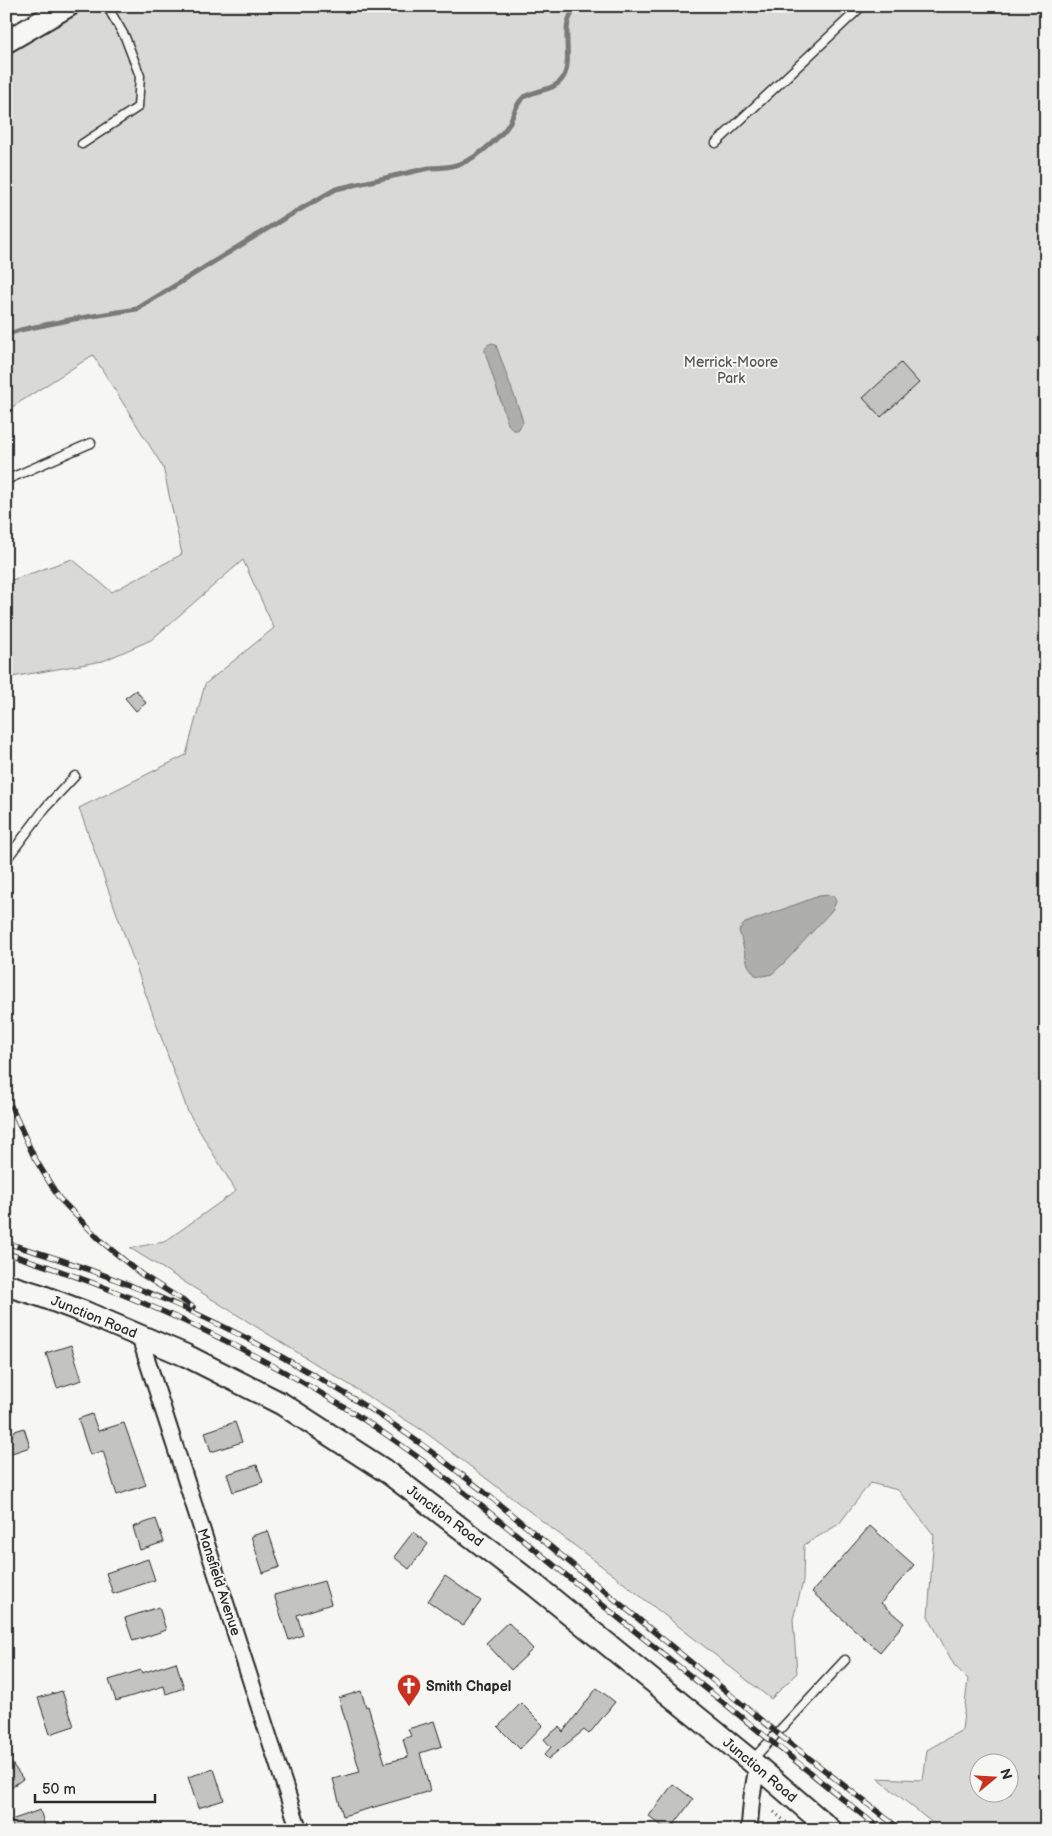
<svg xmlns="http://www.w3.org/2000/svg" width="1052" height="1836" font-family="'Balsamiq Sans',sans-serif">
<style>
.green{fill:#d9d9d5;stroke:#828280;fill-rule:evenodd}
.water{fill:#aeaeab;stroke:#7a7a78}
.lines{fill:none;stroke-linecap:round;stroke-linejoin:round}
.stream{stroke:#7a7a78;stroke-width:5}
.building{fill:#c3c3c0;stroke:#2b2b2b}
.lane-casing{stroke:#2b2b2b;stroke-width:11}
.street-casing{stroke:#2b2b2b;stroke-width:19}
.secondary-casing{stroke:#2b2b2b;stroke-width:25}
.path{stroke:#2b2b2b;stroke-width:3;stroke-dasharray:1 4;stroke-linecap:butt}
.lane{stroke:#f6f6f2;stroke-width:8}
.street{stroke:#f6f6f2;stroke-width:15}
.secondary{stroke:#f6f6f2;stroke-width:21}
.rail-casing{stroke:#2b2b2b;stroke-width:5.5}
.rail{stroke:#f6f6f2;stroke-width:4;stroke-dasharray:11;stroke-linecap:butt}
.labels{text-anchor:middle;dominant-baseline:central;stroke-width:4;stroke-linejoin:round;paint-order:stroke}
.park-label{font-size:14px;fill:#565656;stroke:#f6f6f2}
.street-label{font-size:14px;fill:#2b2b2b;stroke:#f6f6f2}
.poi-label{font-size:14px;font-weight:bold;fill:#2b2b2b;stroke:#f6f6f2;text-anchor:start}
</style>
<rect width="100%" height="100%" fill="#f6f6f2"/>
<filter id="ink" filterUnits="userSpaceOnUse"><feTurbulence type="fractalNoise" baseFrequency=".02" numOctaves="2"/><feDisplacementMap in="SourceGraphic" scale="10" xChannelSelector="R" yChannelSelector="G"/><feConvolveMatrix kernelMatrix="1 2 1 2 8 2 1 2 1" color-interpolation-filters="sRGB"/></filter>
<g filter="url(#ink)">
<path class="green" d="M81,6H354L363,10L369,6H1046V1830H941L877,1778L923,1780L927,1750L962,1730L968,1679L954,1665L928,1616L934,1535L898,1490L870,1483L839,1524L804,1545L803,1582L793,1619L797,1673L771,1699L616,1577L425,1432L130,1248L164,1242L236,1191L188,1112L79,808L186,755L205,684L274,628L243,560L151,640L103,661L6,678V584L9,581L72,559L112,592L182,554L163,467L93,355L6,411V53L58,23ZM980,1764H1010V1794H980Z"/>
<g class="water">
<path d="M493,343L496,345L520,412L523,422L518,430H513L508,424L485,352C485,346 487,344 493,343Z"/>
<polygon points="828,895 834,896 836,902 833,909 785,962 772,974 763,976 755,975 748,965 739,930 745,923 819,896"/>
</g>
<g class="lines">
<path class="stream" d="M6,335L20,330L74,319L137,309L283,219L336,189L429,168C457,168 471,162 492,143C497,138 503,133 507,127C514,117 514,105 524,97C536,89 557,91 564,76C574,55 557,23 578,6"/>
</g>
<g class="building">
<polygon points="901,363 919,383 881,417 863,398"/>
<polygon points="136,690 146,703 136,711 125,698"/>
<polygon points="71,1345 82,1380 57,1388 46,1353"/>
<polygon points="92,1414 98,1431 124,1423 146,1485 117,1495 103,1451 90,1455 78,1419"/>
<polygon points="235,1422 242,1442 211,1452 205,1432"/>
<polygon points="24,1428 30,1447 6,1455 6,1434"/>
<polygon points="257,1465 263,1482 233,1492 227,1474"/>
<polygon points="156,1519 164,1542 140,1550 133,1527"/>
<polygon points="870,1526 914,1565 881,1603 904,1623 880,1652 812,1592"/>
<polygon points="268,1531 280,1567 263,1573 251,1536"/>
<polygon points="413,1532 428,1544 409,1569 394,1557"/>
<polygon points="148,1559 155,1580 113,1594 106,1573"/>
<polygon points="445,1576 481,1601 463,1626 428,1601"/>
<polygon points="324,1581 331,1604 297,1615 303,1635 289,1640 274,1595"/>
<polygon points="159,1607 166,1630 133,1641 125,1618"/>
<polygon points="508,1622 533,1649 511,1670 486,1643"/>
<polygon points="176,1662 184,1688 166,1694 164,1686 116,1701 109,1680 141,1670 142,1673"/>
<polygon points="597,1688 615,1702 589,1734 584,1730 548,1759 544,1755 551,1747 544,1739 559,1727 563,1732"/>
<polygon points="62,1691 74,1726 50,1734 38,1698"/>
<polygon points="361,1691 366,1707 368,1706 385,1763 408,1757 403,1739 411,1736 408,1729 434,1721 442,1746 420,1753 430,1791 343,1816 333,1779 360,1772 339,1698"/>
<polygon points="521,1703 543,1725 520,1749 498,1727"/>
<polygon points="6,1755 23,1779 6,1791"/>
<polygon points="214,1769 224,1800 198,1808 188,1777"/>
<polygon points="673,1784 693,1799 670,1830 667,1830 649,1816"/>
<polygon points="40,1810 46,1830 14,1830 11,1820"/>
</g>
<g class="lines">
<defs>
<g id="lane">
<polyline points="716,143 862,6"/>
<polyline points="82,144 138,107 140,76 125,37 107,6"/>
<polyline points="6,480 91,443"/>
<polyline points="6,860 46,807 75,776"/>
<polyline points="753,1759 845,1660"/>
</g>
<g id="street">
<polyline points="139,1335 299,1830"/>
<polyline points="749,1830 752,1796 757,1767"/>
</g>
<g id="secondary">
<polyline points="6,42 68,6"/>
<polyline points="6,1285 39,1295 84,1312 187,1356 282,1404 390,1474 536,1586 751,1761 831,1830"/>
</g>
</defs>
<use href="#lane" class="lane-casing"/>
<use href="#street" class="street-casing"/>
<use href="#secondary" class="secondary-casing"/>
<polyline class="path" points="774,1812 795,1830"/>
<use href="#lane" class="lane"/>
<use href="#street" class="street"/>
<use href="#secondary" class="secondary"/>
<defs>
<g id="rail">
<polyline points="6,1095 34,1157 59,1198 102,1242 141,1274 193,1307"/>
<path d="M6,1243C137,1280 265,1341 379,1415C415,1438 449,1465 483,1491L777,1733L901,1830"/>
<path d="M6,1253C138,1294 260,1351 375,1427C454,1480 526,1543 600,1603C694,1679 788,1754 881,1830"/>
</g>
</defs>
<use href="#rail" class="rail-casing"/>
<use href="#rail" class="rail"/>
</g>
</g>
<defs>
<symbol id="church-pin" viewBox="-11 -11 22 30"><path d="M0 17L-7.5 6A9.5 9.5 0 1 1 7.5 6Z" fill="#c8321e" stroke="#f6f6f2"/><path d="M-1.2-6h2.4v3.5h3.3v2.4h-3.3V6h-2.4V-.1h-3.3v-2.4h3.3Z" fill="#fff"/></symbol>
</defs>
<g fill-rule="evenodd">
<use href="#church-pin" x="395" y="1672" width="28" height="38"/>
</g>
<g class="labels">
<g class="park-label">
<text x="731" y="362">Merrick-Moore<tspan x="731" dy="16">Park</tspan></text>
</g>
<g class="street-label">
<text transform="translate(94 1317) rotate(22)">Junction Road</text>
<text transform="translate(445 1516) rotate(37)">Junction Road</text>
<text transform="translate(219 1582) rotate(72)">Mansfield Avenue</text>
<text transform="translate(760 1770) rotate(40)">Junction Road</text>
</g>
<g class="poi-label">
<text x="426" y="1686">Smith Chapel</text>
</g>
</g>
<rect width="1052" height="1836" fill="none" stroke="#f6f6f2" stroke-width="25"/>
<rect x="12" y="12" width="1027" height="1811" fill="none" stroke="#2b2b2b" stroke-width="2" filter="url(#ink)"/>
<g transform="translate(994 1778) rotate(72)"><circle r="24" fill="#f6f6f2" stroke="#a5a5a2"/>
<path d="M0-4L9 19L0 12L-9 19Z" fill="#c8321e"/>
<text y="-8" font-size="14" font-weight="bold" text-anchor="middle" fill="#2b2b2b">N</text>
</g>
<path d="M35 1794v8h120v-8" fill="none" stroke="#2b2b2b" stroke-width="2.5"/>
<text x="42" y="1794" font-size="15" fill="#2b2b2b" stroke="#f6f6f2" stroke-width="4" paint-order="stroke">50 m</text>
</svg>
